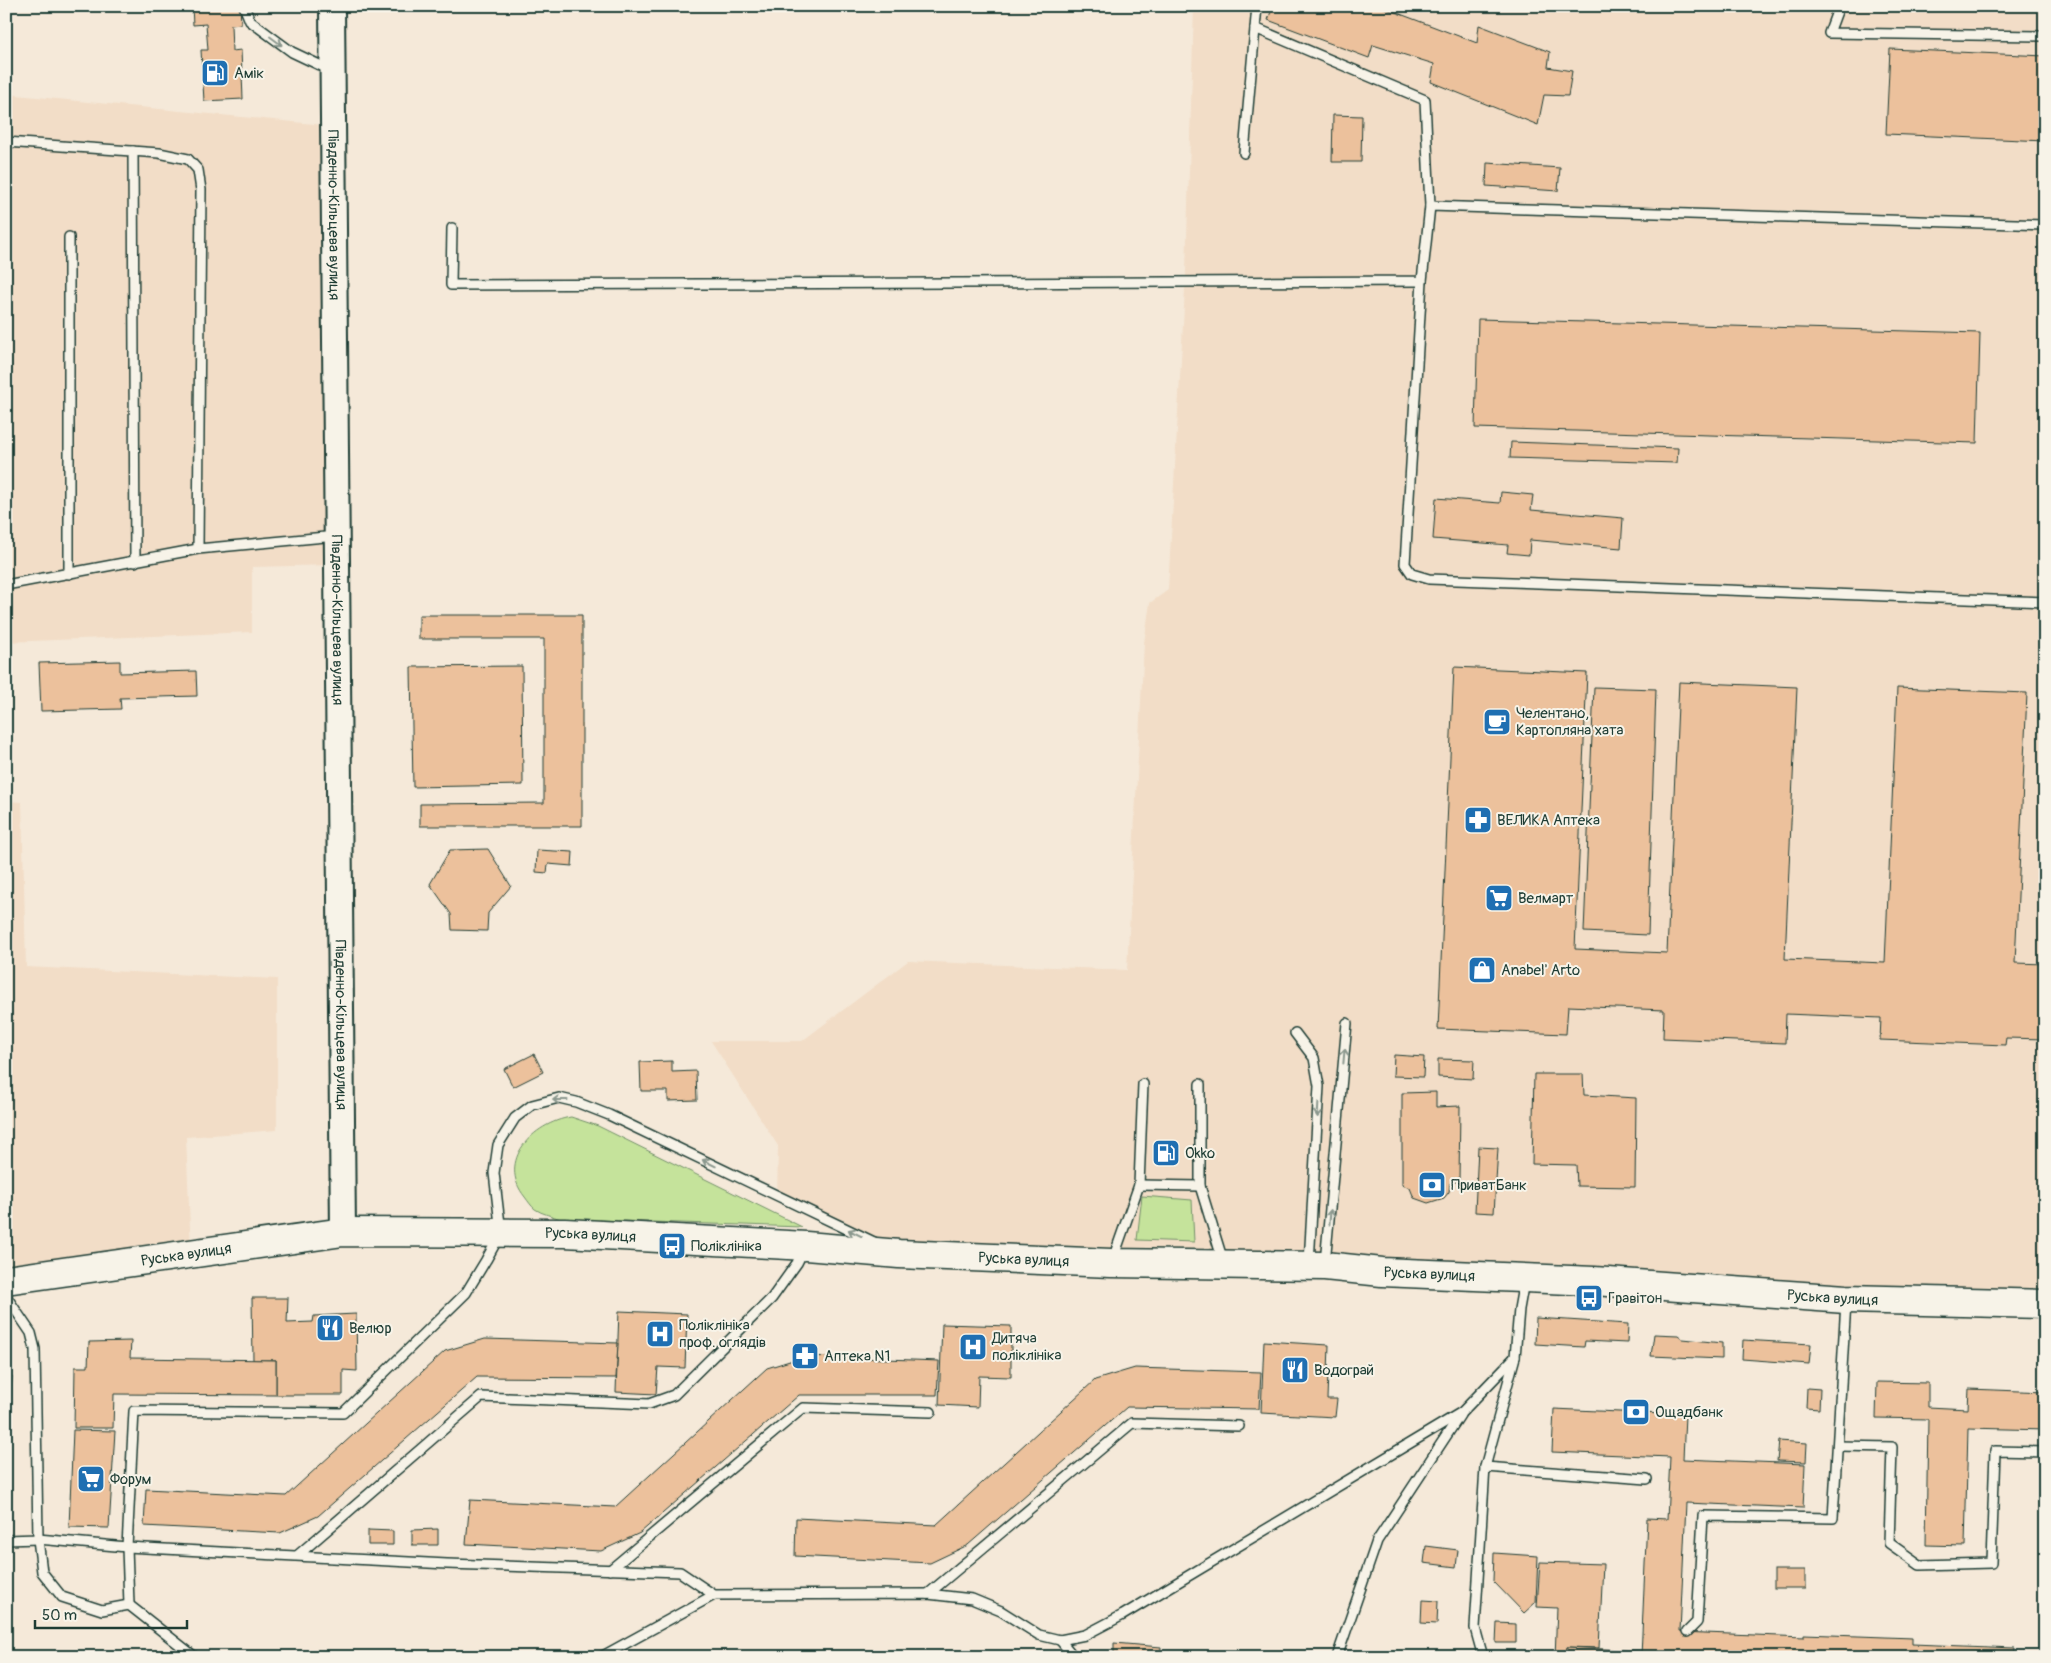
<svg xmlns="http://www.w3.org/2000/svg" width="2051" height="1663" font-family="Pangolin,sans-serif">
<style>
.built{fill:#f2ddc7}
.green{fill:#c5e39b;stroke:#729068}
.building{fill:#ecc19c;stroke:#1f3d34}
.lines{fill:none;stroke-linecap:round;stroke-linejoin:round}
.service-casing{stroke:#1f3d34;stroke-width:12}
.tertiary-casing{stroke:#1f3d34;stroke-width:28}
.primary-casing{stroke:#1f3d34;stroke-width:31}
.service{stroke:#f7f3e8;stroke-width:9}
.tertiary{stroke:#f7f3e8;stroke-width:24}
.primary{stroke:#f7f3e8;stroke-width:28}
.oneway{stroke:#8b988e}
.labels{text-anchor:middle;dominant-baseline:central;stroke-width:4;stroke-linejoin:round;paint-order:stroke}
.poi-label{font-size:15px;fill:#1f3d34;stroke:#f7f3e8;text-anchor:start}
.street-label{font-size:15px;fill:#1f3d34;stroke:#f7f3e8}
</style>
<rect width="100%" height="100%" fill="#f5e9d9"/>
<filter id="ink" filterUnits="userSpaceOnUse"><feTurbulence type="fractalNoise" baseFrequency=".02" numOctaves="2"/><feDisplacementMap in="SourceGraphic" scale="10" xChannelSelector="R" yChannelSelector="G"/><feConvolveMatrix kernelMatrix="1 2 1 2 8 2 1 2 1" color-interpolation-filters="sRGB"/></filter>
<g filter="url(#ink)">
<g class="built">
<polygon points="1194,6 2045,6 2045,1306 900,1259 777,1201 778,1146 711,1041 802,1041 908,961 1127,970 1144,643 1150,603 1168,590 1186,271"/>
<polygon points="6,94 324,125 332,565 252,567 252,632 6,642"/>
<polygon points="6,801 22,802 26,967 277,979 277,1130 186,1137 191,1250 6,1279"/>
</g>
<g class="green">
<path d="M571,1117L598,1126L802,1227L561,1219C553,1216 542,1214 535,1209C532,1207 528,1201 525,1197C496,1161 533,1123 571,1117Z"/>
<polygon points="1142,1196 1192,1200 1194,1242 1137,1240"/>
</g>
<g class="building">
<polygon points="192,6 240,6 241,24 231,25 232,51 241,50 243,99 204,101 201,50 208,50 206,24 193,25"/>
<polygon points="1273,6 1379,6 1477,43 1479,25 1550,52 1548,67 1572,71 1568,96 1544,95 1538,125 1431,82 1434,64 1373,45 1369,58 1268,20"/>
<polygon points="1890,49 2045,56 2045,141 1886,134"/>
<polygon points="1333,115 1362,116 1361,162 1332,162"/>
<polygon points="1487,163 1560,168 1558,191 1486,186"/>
<polygon points="1478,319 1980,333 1977,443 1475,428"/>
<polygon points="1511,442 1678,448 1677,463 1510,458"/>
<polygon points="1501,492 1533,495 1531,510 1623,518 1621,548 1530,540 1529,555 1507,553 1508,545 1433,539 1436,498 1500,503"/>
<polygon points="419,615 582,615 582,826 420,826 420,804 544,803 544,639 419,639"/>
<polygon points="120,661 120,673 196,671 197,696 120,698 121,709 41,711 39,663"/>
<polygon points="522,666 523,785 413,787 411,667"/>
<polygon points="1454,667 1587,673 1575,949 1667,953 1679,682 1797,687 1785,959 1885,963 1897,688 2027,693 2015,963 2045,964 2045,1039 2006,1038 2005,1045 1880,1040 1881,1018 1786,1014 1785,1043 1663,1038 1664,1010 1568,1006 1566,1034 1438,1029"/>
<polygon points="1594,687 1656,689 1648,935 1584,932"/>
<polygon points="488,849 511,886 488,913 487,931 452,930 451,914 430,884 450,850"/>
<polygon points="537,850 573,852 572,866 548,864 547,873 536,872"/>
<polygon points="534,1054 543,1072 513,1087 504,1069"/>
<polygon points="1394,1055 1424,1057 1423,1077 1393,1076"/>
<polygon points="1438,1059 1474,1060 1473,1079 1438,1077"/>
<polygon points="672,1061 672,1072 696,1071 697,1100 668,1101 668,1091 641,1091 640,1062"/>
<polygon points="1534,1074 1583,1074 1584,1095 1636,1098 1635,1187 1577,1186 1576,1165 1532,1164"/>
<polygon points="1436,1092 1436,1107 1460,1106 1459,1181 1450,1183 1449,1192 1444,1198 1428,1203 1414,1198 1410,1188 1402,1185 1402,1093"/>
<polygon points="1478,1147 1498,1148 1494,1213 1475,1212"/>
<polygon points="252,1298 288,1298 287,1323 313,1322 314,1316 356,1314 357,1371 343,1370 343,1395 276,1395 276,1360 253,1360"/>
<polygon points="619,1311 687,1314 685,1368 658,1367 656,1394 616,1392"/>
<polygon points="1536,1318 1628,1324 1627,1343 1585,1341 1584,1347 1535,1344"/>
<polygon points="942,1324 1011,1326 1011,1377 979,1376 978,1407 939,1405"/>
<polygon points="1654,1334 1678,1335 1683,1339 1722,1343 1722,1359 1651,1356"/>
<polygon points="485,1339 618,1343 616,1378 477,1377 318,1516 280,1533 144,1526 146,1489 286,1496 445,1351"/>
<polygon points="1743,1340 1811,1344 1809,1364 1742,1359"/>
<polygon points="131,1341 130,1358 276,1360 276,1395 114,1394 113,1428 74,1428 75,1367 88,1367 89,1342"/>
<polygon points="1264,1341 1329,1345 1327,1399 1337,1399 1335,1417 1261,1413"/>
<polygon points="806,1356 939,1361 937,1395 799,1395 640,1533 601,1551 466,1544 470,1500 615,1507 767,1368"/>
<polygon points="1135,1368 1261,1372 1259,1409 1127,1407 968,1545 930,1563 795,1556 796,1518 936,1525 1095,1380"/>
<polygon points="6,1375 12,1376 9,1428 6,1427"/>
<polygon points="1877,1382 1928,1383 1928,1407 1968,1409 1969,1389 2045,1392 2045,1430 1968,1428 1965,1546 1926,1545 1928,1419 1876,1418"/>
<polygon points="1807,1388 1820,1389 1819,1409 1806,1408"/>
<polygon points="1554,1409 1685,1415 1683,1459 1805,1464 1803,1508 1686,1503 1680,1632 1804,1637 1804,1634 1912,1638 1912,1644 2015,1648 2014,1657 1641,1657 1647,1518 1667,1519 1670,1457 1552,1452"/>
<polygon points="73,1430 115,1431 109,1528 69,1527"/>
<polygon points="1779,1441 1807,1443 1806,1462 1777,1461"/>
<polygon points="438,1529 438,1545 412,1545 412,1530"/>
<polygon points="368,1530 393,1531 393,1545 368,1545"/>
<polygon points="1426,1546 1458,1550 1456,1567 1424,1563"/>
<polygon points="1494,1553 1538,1556 1536,1602 1524,1613 1493,1581"/>
<polygon points="1540,1562 1603,1564 1599,1648 1567,1647 1567,1657 1555,1657 1557,1608 1537,1607"/>
<rect x="1774" y="1570" width="31" height="18"/>
<polygon points="1422,1600 1438,1601 1437,1624 1421,1623"/>
<polygon points="1497,1623 1516,1624 1516,1643 1496,1643"/>
<polygon points="1114,1643 1161,1647 1160,1657 1114,1657"/>
<polygon points="1567,1647 1641,1651 1641,1657 1567,1657"/>
</g>
<g class="lines">
<defs>
<g id="service">
<polyline points="244,6 250,21 273,38 292,52 332,71"/>
<polyline points="1839,6 1829,33 2045,36"/>
<polyline points="1255,28 1425,100 1430,206"/>
<polyline points="6,142 159,153 188,159 198,170 201,190 198,549"/>
<polyline points="133,151 135,562"/>
<polyline points="1244,153 1257,6"/>
<polyline points="452,228 451,285 1422,281 1430,206 2045,225"/>
<polyline points="1422,281 1405,564 1412,574 1429,579 2045,602"/>
<polyline points="69,574 69,237"/>
<polyline points="6,585 198,549 336,536"/>
<polyline points="1295,1033 1314,1058 1319,1086 1309,1263"/>
<polyline points="1200,1084 1200,1186 1223,1261"/>
<polyline points="1139,1185 1200,1186"/>
<polyline points="1113,1259 1139,1185 1143,1084"/>
<polyline points="1325,1263 1347,1023"/>
<polyline points="6,1296 31,1333 35,1349 38,1539 6,1540"/>
<polyline points="1838,1446 1892,1447 1889,1543 1920,1565 1991,1563 1995,1451 2045,1452"/>
<polyline points="1485,1467 1647,1479"/>
<polyline points="298,1555 481,1397 649,1404 674,1395 772,1298 797,1263 804,1249"/>
<polyline points="610,1570 803,1408 931,1412"/>
<polyline points="928,1594 1132,1423 1239,1426"/>
<polyline points="129,1605 127,1547 134,1411 343,1413 466,1293 486,1260 501,1233 494,1173 498,1145 515,1118 532,1105 559,1098 576,1102 609,1115 874,1242"/>
<polyline points="1687,1632 1697,1622 1703,1516 1833,1518 1846,1302"/>
<polyline points="1060,1640 1074,1657"/>
<polyline points="195,1657 129,1605 102,1610 62,1597 42,1572 38,1539 127,1547 447,1564 680,1572 714,1595 928,1594 972,1599 1001,1611 1039,1635 1060,1640 1085,1635 1123,1615 1462,1412 1515,1357"/>
<polyline points="601,1657 714,1595"/>
<polyline points="1337,1657 1377,1541 1460,1415"/>
<polyline points="1483,1657 1475,1628 1485,1467 1515,1357 1519,1309 1524,1281"/>
</g>
<g id="tertiary">
<path id="s1" d="M332,6L343,1232"/>
</g>
<g id="primary">
<path id="s2" d="M6,1280L343,1232L565,1233L806,1246L899,1254L1111,1263L1325,1266L1382,1272L1594,1281L1846,1299L2045,1304"/>
</g>
</defs>
<use href="#service" class="service-casing"/>
<use href="#tertiary" class="tertiary-casing"/>
<use href="#primary" class="primary-casing"/>
<use href="#service" class="service"/>
<use href="#tertiary" class="tertiary"/>
<use href="#primary" class="primary"/>
</g>
<defs><path id="oneway-shaft" d="M-6 0H5M1.5-3L5.5 0L1.5 3" fill="none" stroke-width="1.6" stroke-linecap="round" stroke-linejoin="round" transform="scale(1.25)"/></defs>
<g class="oneway">
<use href="#oneway-shaft" transform="translate(276 41) rotate(37)"/>
<use href="#oneway-shaft" transform="translate(1344 1056) rotate(-85)"/>
<use href="#oneway-shaft" transform="translate(560 1100) rotate(-180)"/>
<use href="#oneway-shaft" transform="translate(1318 1110) rotate(93)"/>
<use href="#oneway-shaft" transform="translate(709 1163) rotate(-154)"/>
<use href="#oneway-shaft" transform="translate(1330 1217) rotate(-85)"/>
<use href="#oneway-shaft" transform="translate(855 1233) rotate(-154)"/>
</g>
</g>
<defs>
<symbol id="fuel-square" viewBox="-11 -11 22 22"><rect x="-9" y="-9" width="18" height="18" rx="4" fill="#1f6fb2" stroke="#f7f3e8"/><path d="M-5.5-6h7V0h2V4h1.3V-2.5L3-4.5l.8-.8L6-3V5H2.5V1h-1V6h-7ZM-4.2-4.7v3.2H.2V-4.7Z" fill="#fff"/></symbol>
<symbol id="cafe-square" viewBox="-11 -11 22 22"><rect x="-9" y="-9" width="18" height="18" rx="4" fill="#1f6fb2" stroke="#f7f3e8"/><path d="M-5.5-4.5H6V0H3Q3 3.5 0 3.5H-2.5Q-5.5 3.5-5.5 0ZM3-3.2v2h1.7v-2ZM-6 4.5H4V6H-6Z" fill="#fff"/></symbol>
<symbol id="pharmacy-square" viewBox="-11 -11 22 22"><rect x="-9" y="-9" width="18" height="18" rx="4" fill="#1f6fb2" stroke="#f7f3e8"/><path d="M-2-6h4v4h4v4h-4v4h-4v-4h-4v-4h4Z" fill="#fff"/></symbol>
<symbol id="supermarket-square" viewBox="-11 -11 22 22"><rect x="-9" y="-9" width="18" height="18" rx="4" fill="#1f6fb2" stroke="#f7f3e8"/><path d="M-6-5.5h2.5l.6 2H6L4.5 2H-2.5L-4.4-4H-6ZM-1.5 3.2a1.3 1.3 0 1 0 .1 0ZM3 3.2a1.3 1.3 0 1 0 .1 0Z" fill="#fff"/></symbol>
<symbol id="shop-square" viewBox="-11 -11 22 22"><rect x="-9" y="-9" width="18" height="18" rx="4" fill="#1f6fb2" stroke="#f7f3e8"/><path d="M-5-2.5h2.3a2.7 3.5 0 0 1 5.4 0H5L5.5 6h-11ZM-1.5-2.5h3a1.5 2.3 0 0 0-3 0Z" fill="#fff"/></symbol>
<symbol id="bank-square" viewBox="-11 -11 22 22"><rect x="-9" y="-9" width="18" height="18" rx="4" fill="#1f6fb2" stroke="#f7f3e8"/><path d="M-6-4H6V4H-6ZM0-2.3a2.3 2.3 0 1 0 0 4.6a2.3 2.3 0 1 0 0-4.6Z" fill="#fff"/></symbol>
<symbol id="bus-square" viewBox="-11 -11 22 22"><rect x="-9" y="-9" width="18" height="18" rx="4" fill="#1f6fb2" stroke="#f7f3e8"/><path d="M-5-6H5V4H4V6H2V4H-2V6H-4V4H-5ZM-3.5-4V0h7V-4ZM-3.5 1.2v1.5H-2V1.2ZM2 1.2v1.5H3.5V1.2Z" fill="#fff"/></symbol>
<symbol id="restaurant-square" viewBox="-11 -11 22 22"><rect x="-9" y="-9" width="18" height="18" rx="4" fill="#1f6fb2" stroke="#f7f3e8"/><path d="M-5-6h1v4h1v-4h1v4h1v-4h1v5L-1.5 .5V6h-2V.5L-5-1ZM5-6V6H3V1.5H1.5Q1.5-4 5-6Z" fill="#fff"/></symbol>
<symbol id="hospital-square" viewBox="-11 -11 22 22"><rect x="-9" y="-9" width="18" height="18" rx="4" fill="#1f6fb2" stroke="#f7f3e8"/><path d="M-5-5h3v3.5h4V-5h3V5h-3V1.5h-4V5h-3Z" fill="#fff"/></symbol>
</defs>
<g fill-rule="evenodd">
<use href="#fuel-square" x="199" y="57" width="32" height="32"/>
<use href="#cafe-square" x="1481" y="706" width="32" height="32"/>
<use href="#pharmacy-square" x="1462" y="804" width="32" height="32"/>
<use href="#supermarket-square" x="1483" y="882" width="32" height="32"/>
<use href="#shop-square" x="1466" y="954" width="32" height="32"/>
<use href="#fuel-square" x="1150" y="1137" width="32" height="32"/>
<use href="#bank-square" x="1416" y="1169" width="32" height="32"/>
<use href="#bus-square" x="656" y="1230" width="32" height="32"/>
<use href="#bus-square" x="1573" y="1282" width="32" height="32"/>
<use href="#restaurant-square" x="314" y="1312" width="32" height="32"/>
<use href="#hospital-square" x="644" y="1318" width="32" height="32"/>
<use href="#hospital-square" x="957" y="1331" width="32" height="32"/>
<use href="#pharmacy-square" x="789" y="1340" width="32" height="32"/>
<use href="#restaurant-square" x="1279" y="1354" width="32" height="32"/>
<use href="#bank-square" x="1620" y="1396" width="32" height="32"/>
<use href="#supermarket-square" x="75" y="1463" width="32" height="32"/>
</g>
<g class="labels">
<g class="poi-label">
<text x="234" y="73">Амік</text>
<text x="1516" y="713">Челентано,<tspan x="1516" dy="17">Картопляна хата</tspan></text>
<text x="1497" y="820">ВЕЛИКА Аптека</text>
<text x="1518" y="898">Велмарт</text>
<text x="1501" y="970">Anabel' Arto</text>
<text x="1185" y="1153">Okko</text>
<text x="1451" y="1185">ПриватБанк</text>
<text x="691" y="1246">Поліклініка</text>
<text x="1608" y="1298">Гравітон</text>
<text x="679" y="1325">Поліклініка<tspan x="679" dy="17">проф. оглядів</tspan></text>
<text x="349" y="1328">Велюр</text>
<text x="992" y="1338">Дитяча<tspan x="992" dy="17">поліклініка</tspan></text>
<text x="824" y="1356">Аптека N1</text>
<text x="1314" y="1370">Водограй</text>
<text x="1655" y="1412">Ощадбанк</text>
<text x="110" y="1479">Форум</text>
</g>
<g class="street-label">
<text stroke="none"><textPath href="#s1" startOffset="209">Південно-Кільцева вулиця</textPath></text>
<text stroke="none"><textPath href="#s1" startOffset="614">Південно-Кільцева вулиця</textPath></text>
<text stroke="none"><textPath href="#s1" startOffset="1019">Південно-Кільцева вулиця</textPath></text>
<text stroke="none"><textPath href="#s2" startOffset="588">Руська вулиця</textPath></text>
<text stroke="none"><textPath href="#s2" startOffset="182">Руська вулиця</textPath></text>
<text stroke="none"><textPath href="#s2" startOffset="1022">Руська вулиця</textPath></text>
<text stroke="none"><textPath href="#s2" startOffset="1428">Руська вулиця</textPath></text>
<text stroke="none"><textPath href="#s2" startOffset="1832">Руська вулиця</textPath></text>
</g>
</g>
<rect width="2051" height="1663" fill="none" stroke="#f7f3e8" stroke-width="25"/>
<rect x="12" y="12" width="2026" height="1638" fill="none" stroke="#1f3d34" stroke-width="2" filter="url(#ink)"/>
<path d="M35 1620v8h152v-8" fill="none" stroke="#1f3d34" stroke-width="2.5"/>
<text x="42" y="1620" font-size="15" fill="#1f3d34" stroke="#f7f3e8" stroke-width="4" paint-order="stroke">50 m</text>
</svg>
